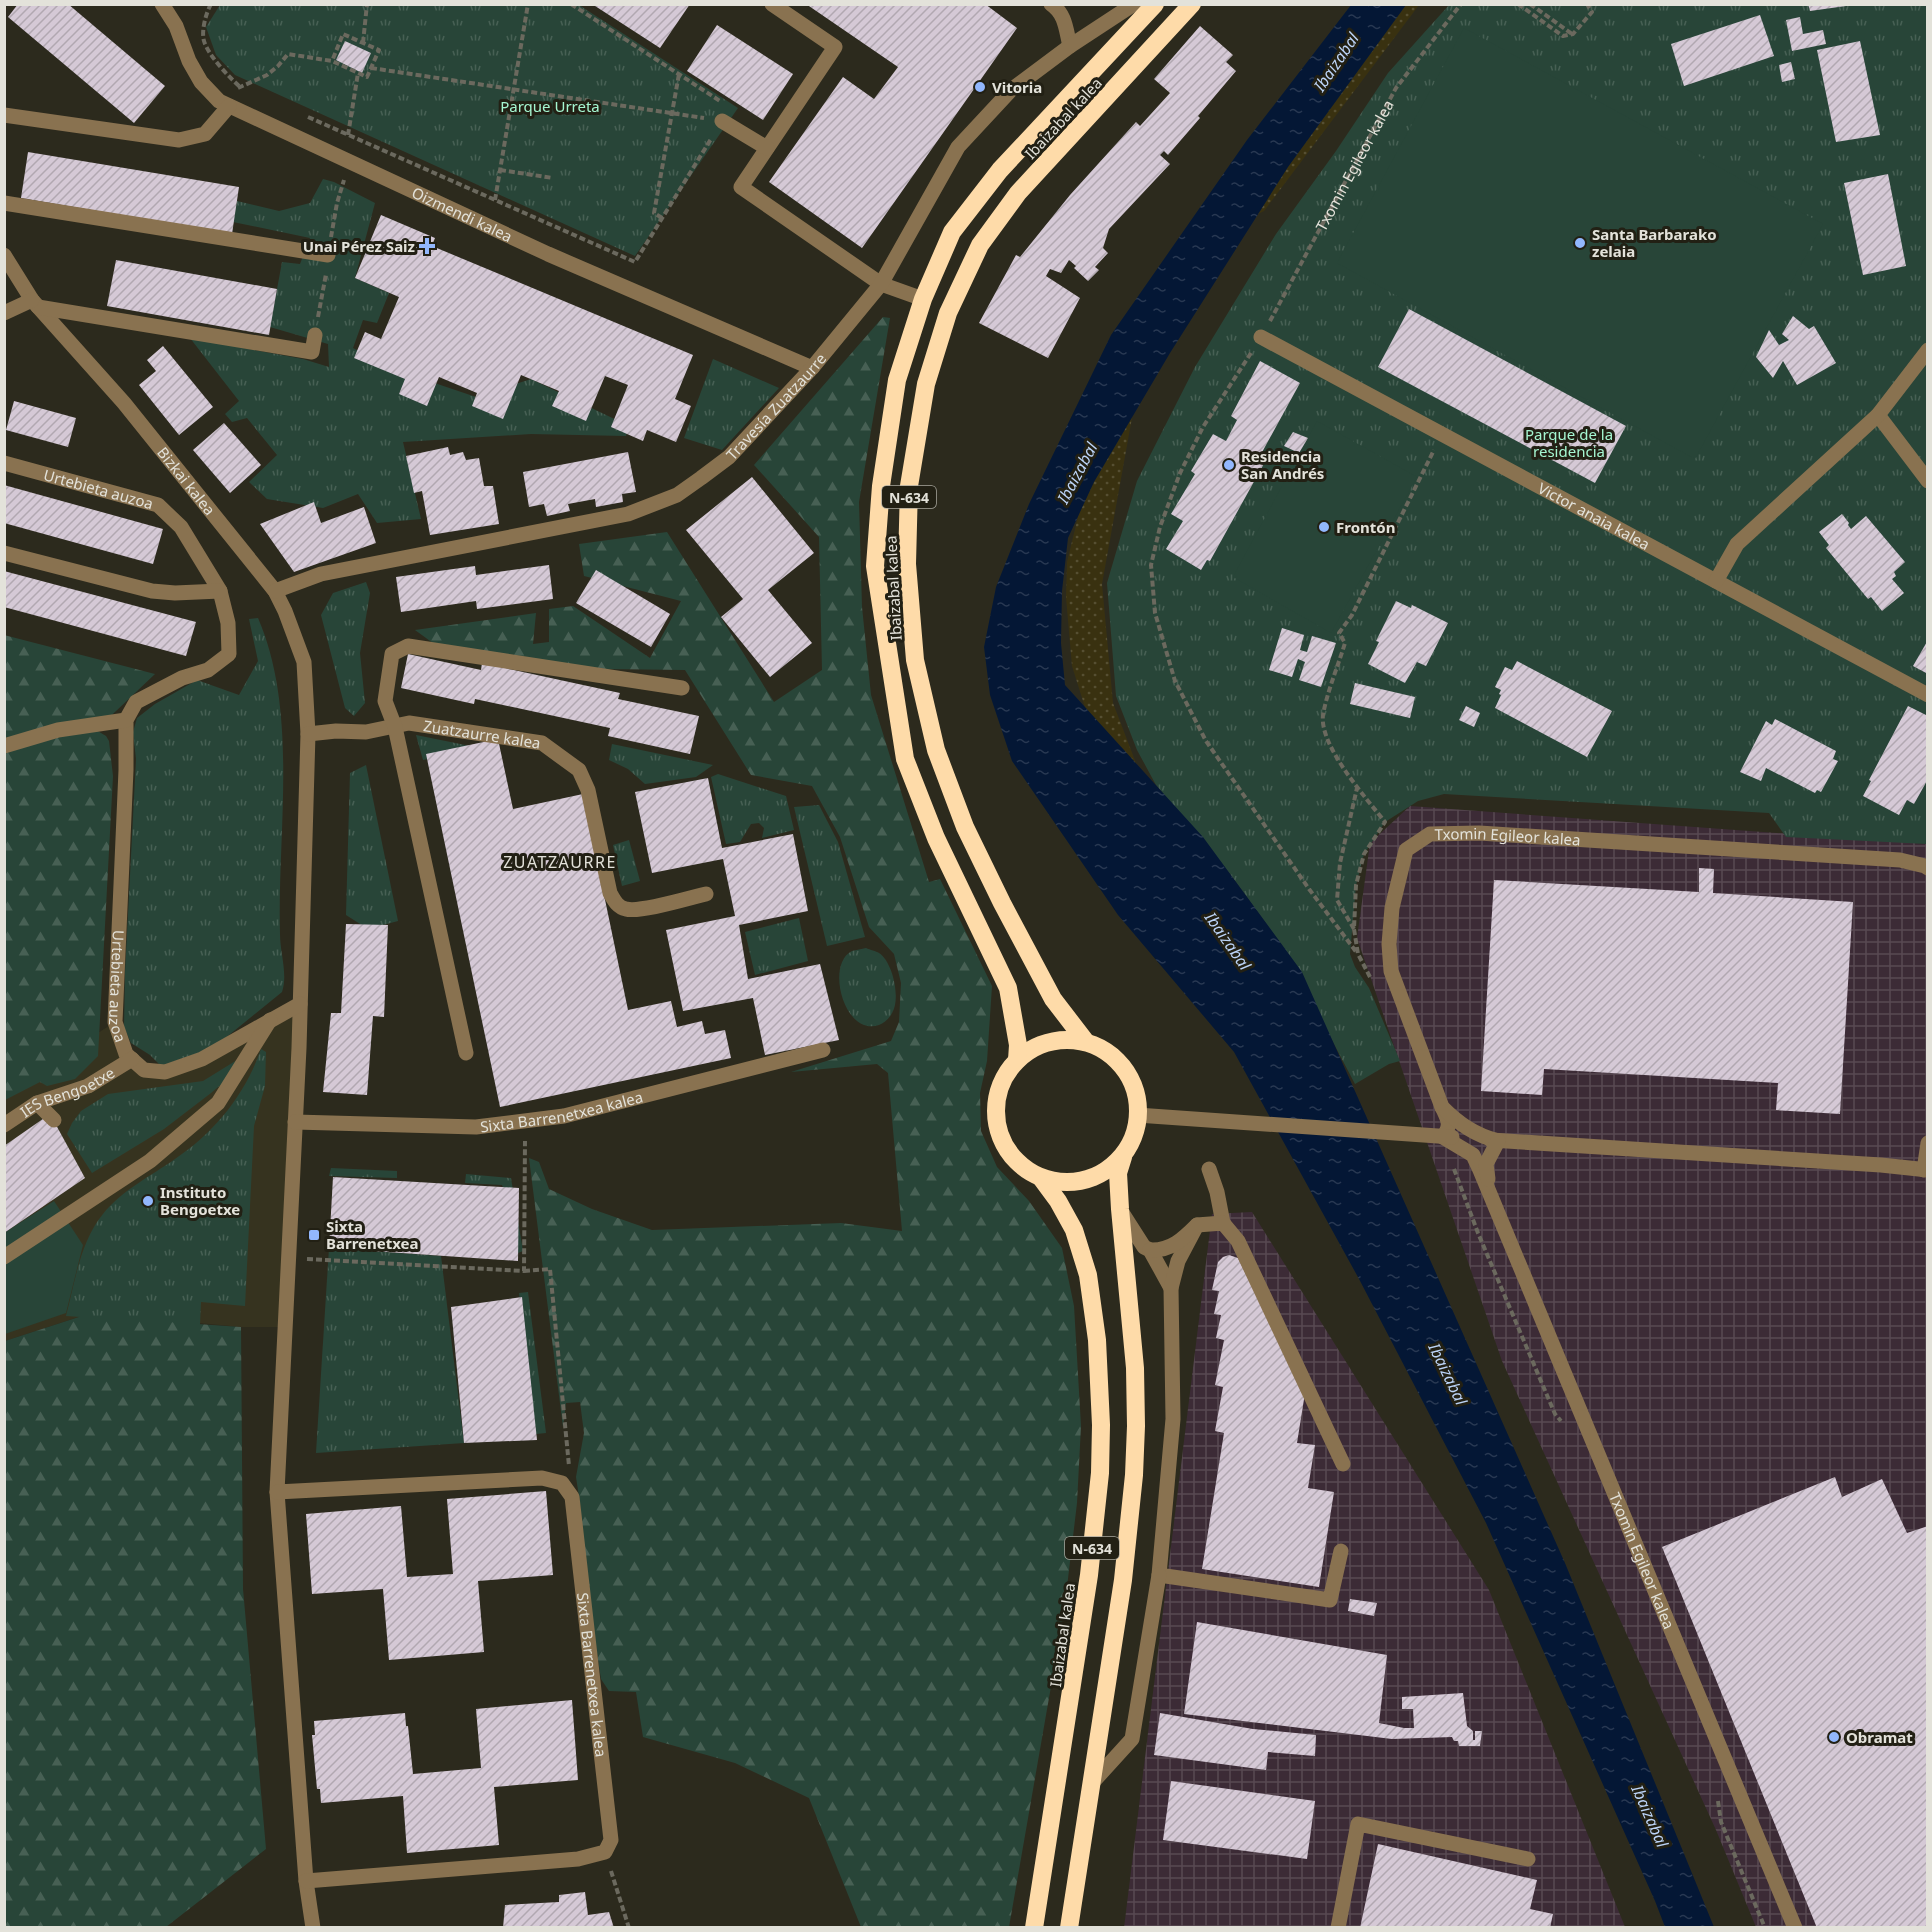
<svg xmlns="http://www.w3.org/2000/svg" width="1932" height="1932" font-family="'Noto Sans',sans-serif">
<style>
.built{fill:#36331f}
.industrial{fill:url(#industrial-grid)}
.grass{fill:url(#grass-tufts)}
.forest{fill:url(#forest-firs)}
.sand{fill:url(#sand-dots)}
.pitch{fill:#284538}
.water{fill:url(#water-ripples)}
.building{fill:url(#building-hatch)}
.lines{fill:none;stroke-linecap:round;stroke-linejoin:round}
.path{stroke:#6b695e;stroke-width:4;stroke-dasharray:6 3;stroke-linecap:butt}
.minor{stroke:#897250;stroke-width:15}
.highway{stroke:#fedba9;stroke-width:18}
.poi-dot{fill:#92b7fd;stroke:#222014;stroke-width:2}
.labels{text-anchor:middle;dominant-baseline:central;stroke-width:6;stroke-linejoin:round;paint-order:stroke}
.shield{fill:#222014;stroke:#a9a89f;stroke-width:1.5}
.shield-label{font-size:14px;font-weight:bold;fill:#e3e2da}
.poi-label{font-size:15px;font-weight:bold;fill:#e3e2da;stroke:#222014;text-anchor:start}
.park-label{font-size:15px;fill:#a5f6d1;stroke:#222014}
.street-label{font-size:15px;fill:#e3e2da;stroke:#222014}
.water-label{font-size:16px;font-style:italic;fill:#bcd4f8;stroke:#222014}
.neighbourhood-label{font-size:16px;letter-spacing:1.5px;fill:#e3e2da;stroke:#222014}
</style>
<defs>
<pattern id="industrial-grid" width="8" height="8" patternUnits="userSpaceOnUse" patternTransform="scale(1.5)"><rect width="8" height="8" fill="#3c2b36"/><path d="M0 4h8M4 0v8" fill="none" stroke="#584952"/></pattern>
<pattern id="grass-tufts" width="24" height="20" patternUnits="userSpaceOnUse" patternTransform="scale(1.5)"><rect width="24" height="20" fill="#284538"/><path d="M3 7l-1-3M5 7V3M7 7l1-3M15 17l-1-3M17 17v-4M19 17l1-3" fill="none" stroke="#476054"/></pattern>
<pattern id="forest-firs" width="22" height="20" patternUnits="userSpaceOnUse" patternTransform="scale(1.5)"><rect width="22" height="20" fill="#284538"/><path d="M5 1l3.5 6h-7zM16 11l3.5 6h-7z" fill="#476054"/></pattern>
<pattern id="sand-dots" width="8" height="8" patternUnits="userSpaceOnUse" patternTransform="scale(1.5)"><rect width="8" height="8" fill="#393110"/><path d="M2 2h.1M6 6h.1" fill="none" stroke="#564f32" stroke-width="1.8" stroke-linecap="round"/></pattern>
<pattern id="water-ripples" width="26" height="14" patternUnits="userSpaceOnUse" patternTransform="scale(1.5)"><rect width="26" height="14" fill="#041735"/><path d="M2 4q2-2 4 0t4 0M15 11q2-2 4 0t4 0" fill="none" stroke="#283852"/></pattern>
<pattern id="building-hatch" width="6" height="6" patternUnits="userSpaceOnUse" patternTransform="scale(1.5)"><rect width="6" height="6" fill="#d5c9d6"/><path d="M-1 1l2-2M0 6l6-6M5 7l2-2" fill="none" stroke="#b1a8b1"/></pattern>
</defs>
<rect width="100%" height="100%" fill="#2c2a1d"/>
<polygon class="built" points="300,1004 286,1327 241,1327 91,1313 5,1341 4,1078 56,1060 115,1022 132,1059 165,1072"/>
<g class="industrial">
<polygon points="1410,806 1927,844 1927,1927 1756,1927 1716,1830 1502,1361 1357,938 1370,843"/>
<polygon points="1252,1212 1489,1590 1625,1927 1124,1928 1212,1214"/>
</g>
<g class="grass">
<polygon points="220,5 579,5 738,108 635,256 235,75 216,55 206,27"/>
<polygon points="1449,5 1927,5 1927,844 1786,837 1769,813 1444,794 1418,801 1385,822 1364,854 1356,885 1350,954 1355,967 1369,988 1400,1061 1389,1064 1355,1084 1283,947 1230,874 1156,785 1137,750 1116,696 1107,583 1137,481 1195,367 1276,234 1336,151 1388,73"/>
<polygon points="323,179 334,182 375,203 355,278 389,293 377,323 363,320 353,348 396,370 476,397 531,379 629,426 626,436 531,434 403,442 421,519 377,523 358,494 323,508 267,499 249,482 277,455 247,418 232,422 225,414 239,401 190,338 303,359 329,367 328,344 270,327 282,262 300,264 310,238 233,222 237,201 279,211 310,203"/>
<polygon points="713,359 779,388 722,450 684,438"/>
<polygon points="366,582 370,593 360,653 365,703 354,716 345,708 321,615 333,593"/>
<path d="M258,618C299,713 277,832 280,934C280,953 288,974 282,992L213,1048L161,1066L150,1055L131,1043L124,1027L125,973L136,759L133,732L137,718L155,704L197,680L239,695L258,661L249,619Z"/>
<polygon points="416,735 480,748 480,750 423,760"/>
<polygon points="612,744 713,765 696,777 645,784 628,769 609,760"/>
<polygon points="366,765 398,921 368,929 346,915 350,773"/>
<polygon points="718,774 786,796 794,830 762,838 764,828 759,823 751,824 740,842 726,844 711,777"/>
<polygon points="819,805 838,842 865,937 827,946 794,807"/>
<polygon points="629,840 640,881 622,886 613,845"/>
<polygon points="799,918 808,961 755,975 745,932"/>
<path d="M866,948C870,950 876,951 879,953C893,962 901,999 892,1013C889,1019 884,1023 879,1025C844,1037 825,964 852,951C856,950 862,949 866,948Z"/>
<path d="M261,1049L266,1052L265,1086L254,1126L245,1306L201,1302L200,1325L66,1316C75,1282 80,1242 103,1214C122,1190 151,1176 175,1159C215,1132 245,1095 261,1049Z"/>
<polygon points="237,1060 224,1082 211,1093 164,1129 92,1173 67,1134 72,1123 81,1111 108,1094 203,1081"/>
<polygon points="331,1168 397,1171 397,1178 329,1176"/>
<polygon points="466,1174 511,1178 523,1251 518,1253 505,1192 502,1185 465,1183"/>
<polygon points="329,1248 441,1256 464,1443 316,1453"/>
<polygon points="528,1292 546,1433 536,1434 519,1293"/>
</g>
<g class="forest">
<polygon points="883,317 890,318 859,502 862,607 871,695 929,882 940,879 992,986 987,1061 980,1093 981,1131 997,1167 1029,1201 1062,1248 1074,1306 1081,1426 1077,1503 1064,1612 1009,1927 861,1927 809,1798 735,1763 643,1737 636,1692 609,1691 601,1679 587,1587 580,1503 576,1477 584,1433 580,1402 566,1403 563,1427 529,1158 539,1162 549,1189 592,1209 652,1230 841,1223 902,1231 888,1073 877,1064 791,1072 891,1041 899,1022 901,983 894,954 869,927 840,837 812,786 751,775 685,670 604,669 437,646 415,630 536,613 533,644 549,642 549,609 573,606 650,658 681,601 584,576 579,544 667,532 774,702 822,670 819,537 754,465"/>
<polygon points="4,635 155,674 96,730 106,736 109,741 113,776 98,1056 75,1079 47,1086 40,1082 5,1100"/>
<polygon points="82,1316 241,1327 243,1589 266,1849 166,1927 5,1927 5,1341"/>
</g>
<g class="sand">
<polygon points="1394,5 1419,5 1264,211 1252,217"/>
<polygon points="1135,401 1102,584 1113,703 1162,831 1094,736 1072,666 1066,597 1067,562 1097,439"/>
</g>
<g class="pitch">
<polygon points="1464,28 1823,224 1695,459 1337,263"/>
<polygon points="1317,421 1417,477 1331,633 1233,577"/>
<polygon points="54,1201 83,1245 66,1313 5,1334 4,1233"/>
</g>
<polygon class="water" points="1351,5 1406,5 1288,167 1170,353 1094,482 1068,538 1062,591 1061,643 1065,685 1203,837 1302,972 1565,1563 1714,1927 1665,1927 1655,1901 1486,1523 1359,1279 1234,1052 1118,915 1012,761 990,695 984,647 996,587 1029,504 1111,335 1247,140"/>
<g class="building">
<polygon points="18,4 68,4 165,86 134,123 8,17"/>
<polygon points="592,4 690,4 660,48"/>
<polygon points="806,4 985,4 1017,28 862,248 769,182 843,77 874,99 898,67"/>
<polygon points="1808,4 1846,4 1846,6 1810,11"/>
<polygon points="1760,15 1774,56 1684,86 1671,44"/>
<polygon points="1800,17 1803,34 1823,30 1826,44 1792,51 1786,20"/>
<polygon points="717,25 793,74 763,120 687,71"/>
<polygon points="1200,26 1233,55 1226,62 1236,71 1198,116 1200,118 1168,155 1164,151 1160,155 1170,164 1109,229 1103,248 1108,253 1095,267 1099,270 1088,281 1074,268 1076,266 1069,260 1061,273 1050,269 1046,276 1080,298 1048,358 979,323 1016,255 1020,257 1070,195 1136,122 1140,126 1170,93 1154,79"/>
<polygon points="345,41 371,53 362,73 336,60"/>
<polygon points="1860,41 1880,135 1836,142 1817,50"/>
<polygon points="1791,62 1795,79 1782,82 1779,65"/>
<polygon points="28,152 239,187 232,234 21,198"/>
<polygon points="1888,174 1906,266 1863,275 1844,183"/>
<polygon points="381,215 435,238 432,246 693,355 675,399 691,406 676,442 647,430 643,441 611,427 628,385 605,376 586,421 552,406 559,391 521,375 503,419 472,406 477,393 439,377 427,406 399,394 405,379 354,358 365,332 381,339 399,297 355,278"/>
<polygon points="116,260 277,289 269,335 107,306"/>
<polygon points="1409,309 1626,426 1595,483 1378,367"/>
<polygon points="1793,316 1809,329 1814,326 1836,363 1797,385 1783,361 1773,378 1756,357 1769,330 1779,345 1789,340 1782,334"/>
<polygon points="163,346 213,407 179,435 139,385 156,371 147,360"/>
<polygon points="1260,361 1300,383 1260,456 1266,460 1210,561 1207,560 1201,570 1166,549 1183,521 1171,514 1195,474 1191,471 1213,434 1226,441 1237,420 1231,416"/>
<polygon points="14,401 76,418 68,447 6,430"/>
<polygon points="224,423 261,465 230,493 193,450"/>
<polygon points="1293,432 1308,438 1299,453 1284,446"/>
<polygon points="448,447 450,455 463,452 466,460 479,458 484,486 493,486 499,524 430,535 422,491 414,493 406,456"/>
<polygon points="628,452 636,492 622,494 623,502 596,507 595,499 568,504 570,511 547,516 544,504 529,507 523,472"/>
<polygon points="752,477 814,553 768,590 812,643 770,677 721,617 743,599 686,530"/>
<polygon points="4,485 163,529 153,564 4,523"/>
<polygon points="314,502 321,523 364,507 376,543 294,572 260,524"/>
<polygon points="1842,514 1849,523 1848,525 1851,529 1866,516 1905,562 1894,572 1896,576 1892,579 1904,593 1882,611 1871,597 1868,599 1826,548 1829,545 1819,532"/>
<polygon points="549,565 553,599 477,609 476,601 401,612 396,577 475,566 476,575"/>
<polygon points="596,570 670,614 651,647 576,603"/>
<polygon points="4,571 196,622 186,656 4,607"/>
<polygon points="1396,601 1411,608 1412,605 1448,623 1426,666 1417,662 1405,683 1368,664 1379,642 1376,641"/>
<polygon points="1282,628 1304,635 1300,650 1307,652 1312,636 1336,643 1321,687 1299,680 1305,662 1298,659 1292,677 1269,670"/>
<polygon points="1928,640 1928,674 1913,666"/>
<polygon points="408,654 481,670 482,663 620,693 618,699 699,716 690,754 608,736 610,728 475,699 474,704 401,688"/>
<polygon points="1517,661 1612,711 1587,757 1495,708 1501,695 1499,694 1501,690 1495,687 1505,667 1512,670"/>
<polygon points="1355,683 1415,697 1410,718 1350,704"/>
<polygon points="1466,706 1480,713 1474,727 1459,720"/>
<polygon points="1908,706 1928,716 1928,779 1914,804 1907,800 1899,815 1863,796 1871,781 1869,780"/>
<polygon points="1775,719 1836,751 1833,759 1838,761 1821,792 1817,790 1815,793 1766,768 1761,781 1740,772 1766,721 1772,725"/>
<polygon points="498,739 513,809 583,794 628,1010 671,1001 677,1027 702,1021 705,1034 725,1030 731,1058 500,1107 426,754"/>
<polygon points="708,778 722,848 793,834 808,911 739,925 748,979 820,964 839,1040 765,1055 753,998 683,1011 666,930 735,916 723,859 652,873 635,792"/>
<polygon points="1699,868 1714,869 1713,893 1853,902 1840,1114 1776,1110 1778,1083 1544,1069 1542,1095 1481,1091 1494,880 1699,892"/>
<polygon points="346,924 388,925 384,1017 373,1016 367,1095 323,1092 331,1013 341,1013"/>
<polygon points="50,1114 85,1178 4,1233 4,1146"/>
<polygon points="333,1177 519,1188 518,1261 329,1248"/>
<polygon points="1229,1255 1238,1258 1305,1393 1297,1443 1315,1445 1308,1488 1334,1492 1319,1587 1202,1569 1224,1433 1215,1431 1223,1387 1215,1385 1224,1340 1216,1338 1221,1315 1214,1314 1219,1291 1212,1290 1218,1262 1223,1257"/>
<polygon points="522,1297 537,1440 464,1443 451,1307"/>
<polygon points="1835,1477 1842,1497 1882,1479 1907,1533 1928,1526 1928,1928 1817,1928 1662,1547"/>
<polygon points="546,1491 553,1575 478,1581 484,1652 389,1660 383,1589 312,1594 306,1514 401,1506 407,1577 453,1574 447,1499"/>
<polygon points="1350,1599 1377,1603 1374,1616 1348,1611"/>
<polygon points="1197,1622 1387,1655 1379,1723 1404,1728 1414,1728 1413,1709 1402,1709 1402,1697 1463,1693 1467,1726 1473,1731 1473,1740 1475,1740 1475,1731 1482,1731 1480,1746 1459,1746 1458,1741 1454,1741 1452,1737 1392,1739 1184,1714"/>
<polygon points="572,1700 578,1780 494,1787 499,1845 407,1853 403,1796 321,1803 320,1789 317,1789 312,1735 315,1735 314,1721 405,1713 406,1726 408,1726 413,1774 481,1768 476,1709"/>
<polygon points="1160,1713 1253,1729 1316,1735 1315,1756 1268,1752 1266,1770 1154,1755"/>
<polygon points="1171,1781 1315,1801 1307,1859 1163,1840"/>
<polygon points="1378,1844 1537,1880 1530,1909 1553,1914 1550,1928 1360,1928"/>
<polygon points="585,1892 588,1915 609,1912 614,1928 503,1928 505,1905 559,1902 559,1895"/>
</g>
<g class="lines">
<g class="path">
<path d="M211,4C206,13 201,31 204,41C208,55 228,76 239,86"/>
<polyline points="571,4 720,101"/>
<polyline points="1518,4 1563,36 1573,34 1592,12 1587,4"/>
<polyline points="1530,4 1572,34"/>
<polyline points="363,43 367,4"/>
<polyline points="371,68 704,118"/>
<polyline points="238,88 267,75 278,66 288,54 332,61 367,77 379,50 343,34 332,61"/>
<polyline points="308,117 635,262 711,139"/>
<polyline points="348,135 358,73"/>
<polyline points="500,170 553,178"/>
<polyline points="495,200 528,4"/>
<polyline points="662,218 654,213 679,74"/>
<polyline points="331,237 337,203 344,180"/>
<polyline points="318,317 326,274"/>
<path id="s1" d="M1270,321L1396,88L1461,4"/>
<polyline points="1251,353 1203,427 1180,473 1160,527 1151,565 1155,613 1175,681 1206,741 1309,889 1357,953"/>
<polyline points="1354,929 1337,900 1340,863 1357,788"/>
<path d="M1370,977L1358,954L1354,929L1356,885L1364,854L1385,822C1367,799 1319,746 1323,715C1327,692 1338,666 1345,643L1339,633L1352,615L1434,450"/>
<polyline points="1454,1169 1478,1233 1555,1414 1561,1421"/>
<polyline points="307,1259 524,1271 525,1141"/>
<polyline points="524,1271 550,1269 569,1466"/>
<polyline points="1718,1801 1721,1822 1765,1928"/>
<polyline points="611,1871 629,1928"/>
</g>
<g class="minor">
<path id="s2" d="M162,4L176,26L189,61L201,82L219,101L548,254L812,368"/>
<polyline points="772,4 835,47 741,187 881,284 923,299"/>
<path d="M1051,4C1066,14 1066,31 1070,46"/>
<polyline points="4,115 179,140 205,134 229,106"/>
<polyline points="722,121 767,148"/>
<polyline points="4,203 328,255"/>
<path id="s3" d="M4,255L32,300L124,403L275,591L285,611L304,662L308,734L299,1048L277,1492L306,1881L313,1928"/>
<polyline points="38,307 312,352 315,335"/>
<polyline points="4,313 32,300"/>
<path id="s4" d="M1261,337L1928,695"/>
<polyline points="1878,415 1928,481"/>
<path id="s5" d="M4,463L158,505L181,527L220,591L228,623L229,654L208,670L182,678L136,702L126,720V770L115,1022L126,1054L144,1070L165,1072L202,1059L300,1004"/>
<polyline points="4,553 152,591 175,593 220,591"/>
<polyline points="1716,581 1737,544 1878,415 1928,350"/>
<path id="s6" d="M275,591L321,574L628,514L677,495L701,478L729,457L812,368L881,284L958,147L1011,90L1070,46L1134,4"/>
<path id="s7" d="M308,734L336,731L366,732L409,723L542,743L579,770L588,790L610,893C614,900 617,907 626,909C640,913 689,898 706,894"/>
<polyline points="4,746 58,730 126,720"/>
<polyline points="466,1053 395,727 385,701 392,654 408,646 682,688"/>
<polyline points="37,1103 54,1120"/>
<path id="s8" d="M1442,1107C1448,1120 1452,1125 1443,1137L1473,1155L1480,1170L1795,1928"/>
<polyline points="1137,1115 1452,1137"/>
<path id="s9" d="M295,1122L476,1127L564,1116L823,1050"/>
<path id="s10" d="M4,1125L37,1103L88,1086L132,1059"/>
<polyline points="1491,1140 1881,1165 1928,1170"/>
<path id="s11" d="M1498,1141C1475,1135 1459,1124 1442,1107L1391,971L1389,944L1392,908L1406,850L1430,834L1479,833L1900,860L1925,866L1928,868"/>
<polyline points="1209,1169 1217,1192 1223,1223"/>
<polyline points="1924,1170 1928,1143"/>
<polyline points="1488,1179 1486,1164 1498,1141"/>
<polyline points="1121,1211 1144,1247 1150,1250 1171,1288"/>
<polyline points="1197,1225 1178,1261 1171,1288 1173,1419 1159,1575 1330,1600 1341,1551"/>
<path d="M1150,1250C1171,1251 1183,1239 1197,1225L1223,1223L1238,1241L1343,1464"/>
<polyline points="4,1257 150,1161 218,1103 270,1020"/>
<path id="s12" d="M277,1492L542,1478L562,1483L572,1497L611,1840L605,1852L578,1859L306,1881"/>
<polyline points="1092,1783 1132,1739 1159,1575"/>
<polyline points="1338,1928 1358,1824 1528,1859"/>
</g>
<g class="highway">
<circle cx="1067" cy="1111" r="71"/>
<polyline points="1086,1042 1053,999 1002,903 965,827 936,750 915,660 907,564 909,486 926,384 948,313 980,245 1018,193 1192,4"/>
<polyline points="1017,1060 1018,1045 1008,988 936,838 905,759 875,566 881,486 897,380 923,299 952,232 1000,170 1155,4"/>
<polyline points="1034,1928 1089,1575 1100,1473 1101,1425 1097,1340 1088,1275 1074,1230 1058,1201 1041,1178"/>
<polyline points="1069,1928 1123,1580 1134,1475 1136,1426 1135,1368 1120,1209 1118,1173 1123,1157"/>
</g>
</g>
<g class="poi-dot">
<circle cx="980" cy="87" r="6"/>
<circle cx="1580" cy="243" r="6"/>
<path d="M424 237h6v6h6v6h-6v6h-6v-6h-6v-6h6z"/>
<circle cx="1229" cy="465" r="6"/>
<circle cx="1324" cy="527" r="6"/>
<circle cx="148" cy="1201" r="6"/>
<rect x="308" y="1229" width="12" height="12" rx="3"/>
<circle cx="1834" cy="1737" r="6"/>
</g>
<g class="labels">
<g class="shield">
<rect x="882" y="486" width="54" height="22" rx="4.5"/>
<rect x="1065" y="1537" width="54" height="22" rx="4.5"/>
</g>
<g class="shield-label">
<text x="909" y="497">N-634</text>
<text x="1092" y="1548">N-634</text>
</g>
<g class="poi-label">
<text x="992" y="87">Vitoria</text>
<text x="1592" y="234">Santa Barbarako<tspan x="1592" dy="17">zelaia</tspan></text>
<text x="415" y="246" text-anchor="end">Unai Pérez Saiz</text>
<text x="1241" y="456">Residencia<tspan x="1241" dy="17">San Andrés</tspan></text>
<text x="1336" y="527">Frontón</text>
<text x="160" y="1192">Instituto<tspan x="160" dy="17">Bengoetxe</tspan></text>
<text x="326" y="1226">Sixta<tspan x="326" dy="17">Barrenetxea</tspan></text>
<text x="1846" y="1737">Obramat</text>
</g>
<g class="park-label">
<text x="550" y="106">Parque Urreta</text>
<text x="1569" y="434">Parque de la<tspan x="1569" dy="17">residencia</tspan></text>
</g>
<g class="street-label">
<text transform="translate(1063 118) rotate(-47)">Ibaizabal kalea</text>
<text stroke="none"><textPath href="#s1" startOffset="177">Txomin Egileor kalea</textPath></text>
<text stroke="none"><textPath href="#s2" startOffset="382">Oizmendi kalea</textPath></text>
<text stroke="none"><textPath href="#s6" startOffset="548">Travesía Zuatzaurre</textPath></text>
<text stroke="none"><textPath href="#s3" startOffset="291">Bizkai kalea</textPath></text>
<text stroke="none"><textPath href="#s5" startOffset="98">Urtebieta auzoa</textPath></text>
<text stroke="none"><textPath href="#s4" startOffset="378">Victor anaia kalea</textPath></text>
<text transform="translate(893 588) rotate(-93)">Ibaizabal kalea</text>
<text stroke="none"><textPath href="#s7" startOffset="176">Zuatzaurre kalea</textPath></text>
<text stroke="none"><textPath href="#s11" startOffset="441">Txomin Egileor kalea</textPath></text>
<text stroke="none"><textPath href="#s5" startOffset="723">Urtebieta auzoa</textPath></text>
<text stroke="none"><textPath href="#s10" startOffset="72">IES Bengoetxe</textPath></text>
<text stroke="none"><textPath href="#s9" startOffset="268">Sixta Barrenetxea kalea</textPath></text>
<text stroke="none"><textPath href="#s8" startOffset="507">Txomin Egileor kalea</textPath></text>
<text transform="translate(1062 1635) rotate(-82)">Ibaizabal kalea</text>
<text stroke="none"><textPath href="#s12" startOffset="482">Sixta Barrenetxea kalea</textPath></text>
</g>
<g class="water-label">
<text transform="translate(1336 62) rotate(-56)">Ibaizabal</text>
<text transform="translate(1077 473) rotate(-62)">Ibaizabal</text>
<text transform="translate(1228 941) rotate(55)">Ibaizabal</text>
<text transform="translate(1448 1374) rotate(64)">Ibaizabal</text>
<text transform="translate(1650 1816) rotate(66)">Ibaizabal</text>
</g>
<g class="neighbourhood-label">
<text x="560" y="862">ZUATZAURRE</text>
</g>
</g>
<rect width="1932" height="1932" fill="none" stroke="#e3e2da" stroke-width="12"/>
</svg>
